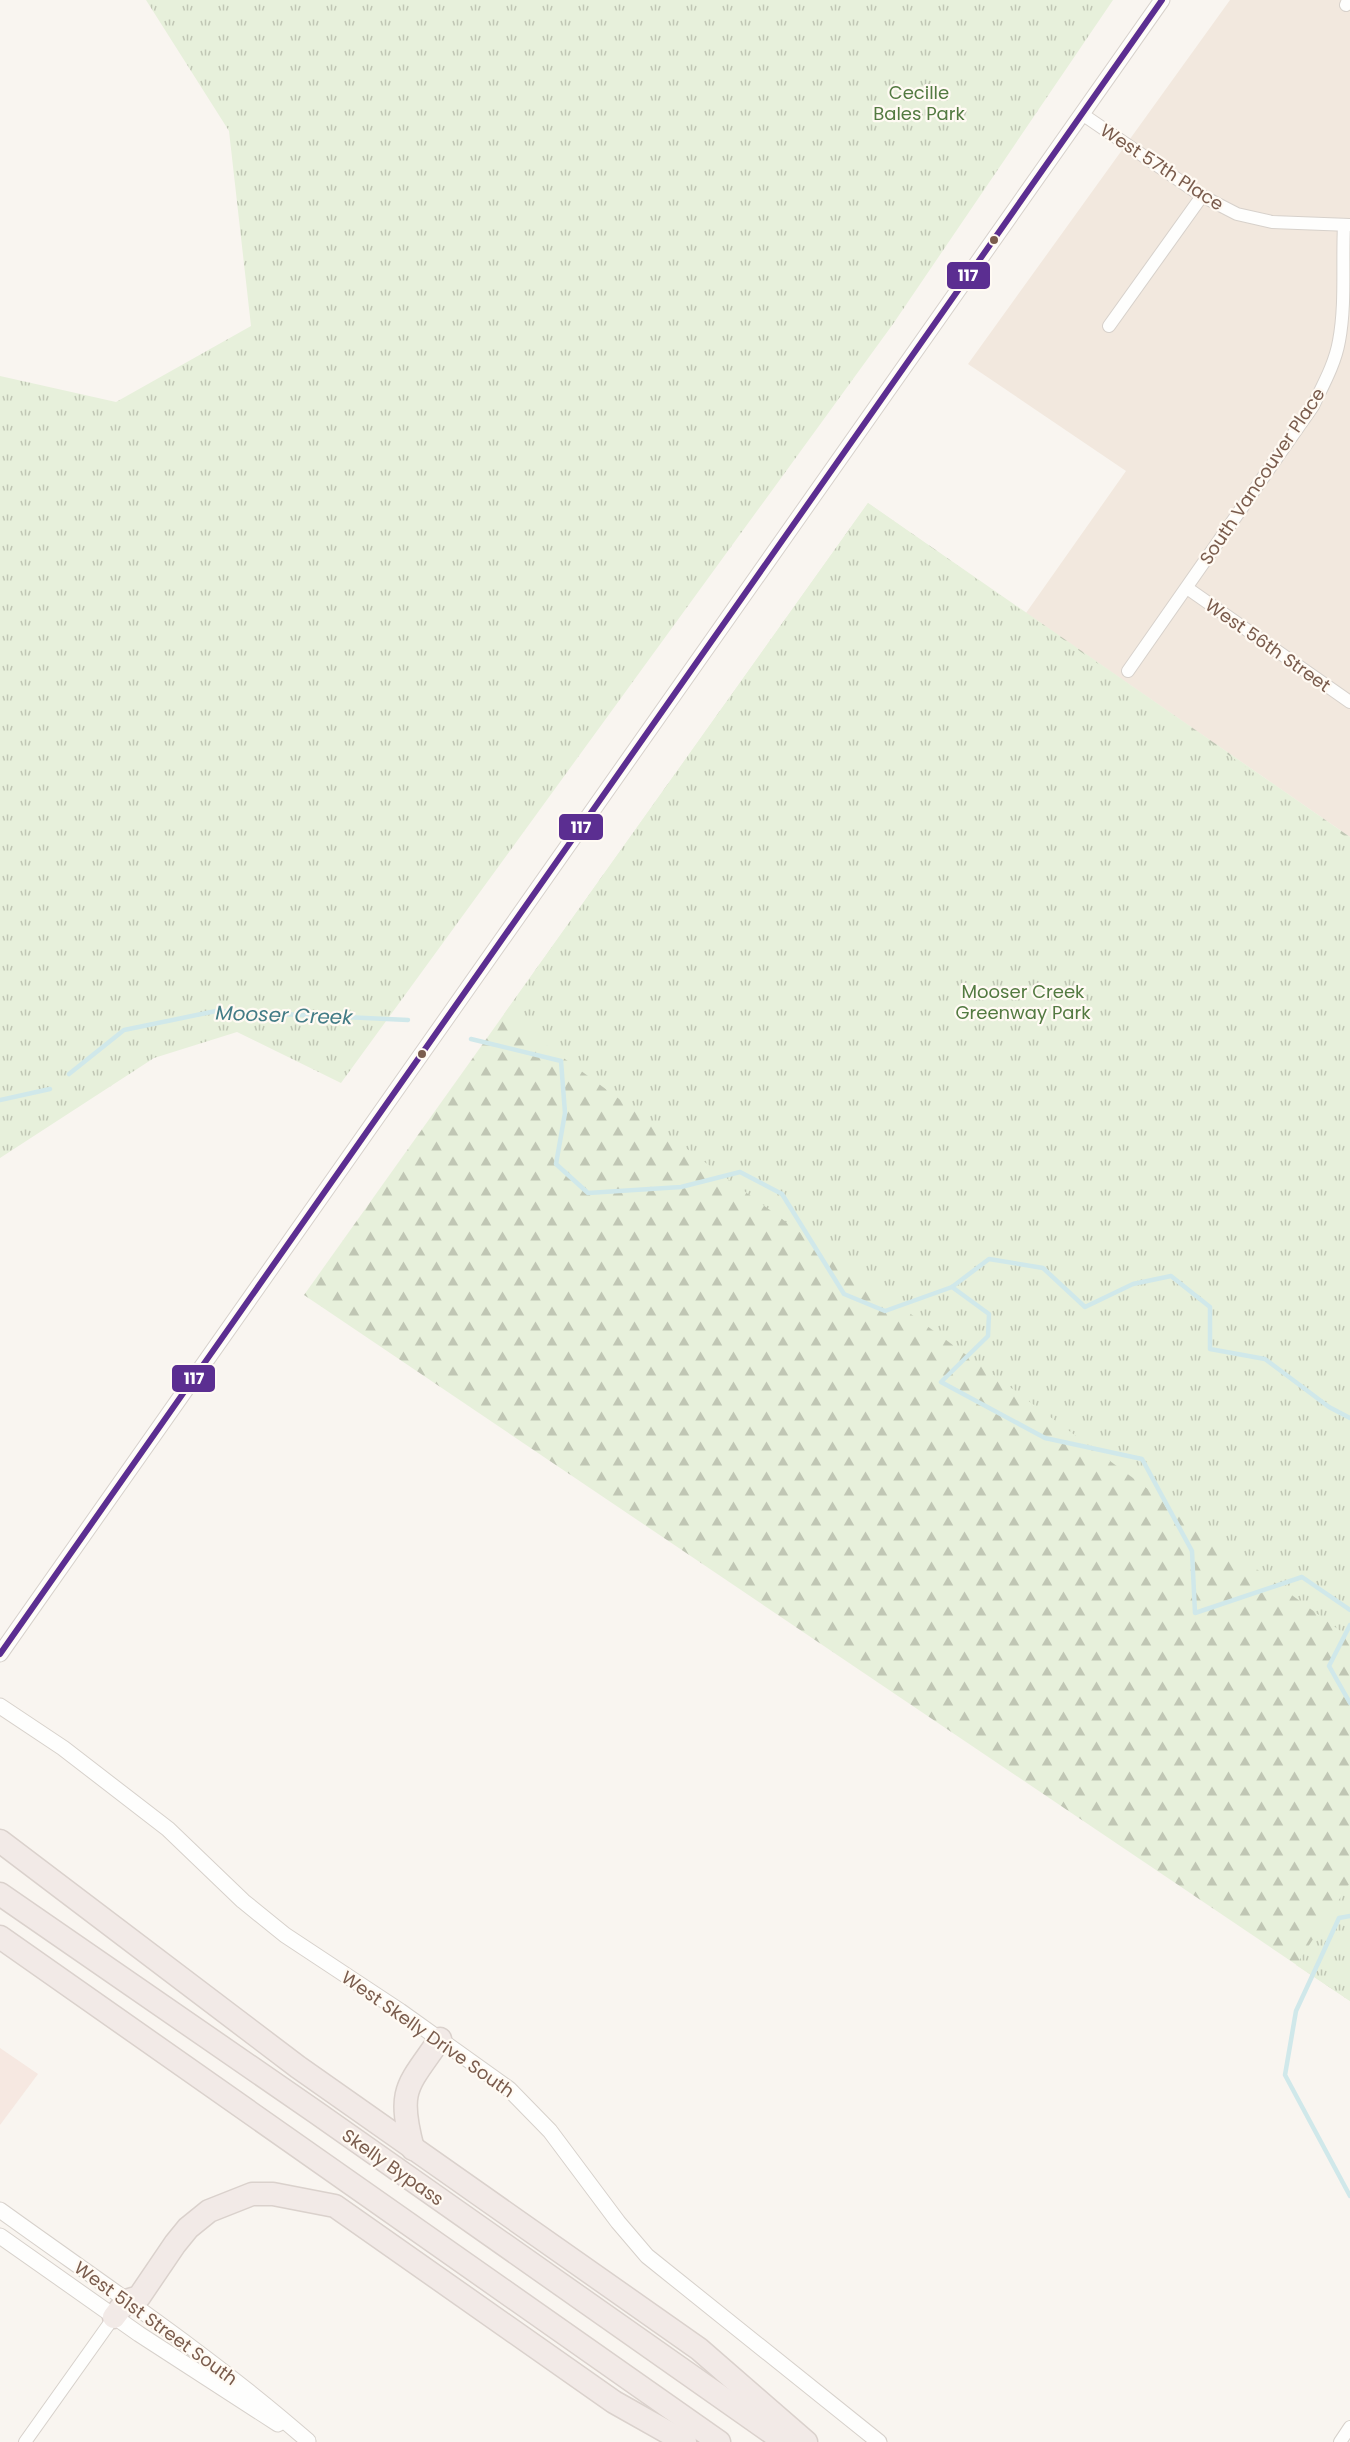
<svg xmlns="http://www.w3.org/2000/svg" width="1350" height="2442" font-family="Poppins,sans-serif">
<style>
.residential{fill:#f2e8de}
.commercial{fill:#f6e8e1}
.forest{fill:url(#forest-firs)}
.park{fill:url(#park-tufts)}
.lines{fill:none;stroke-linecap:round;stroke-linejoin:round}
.stream{stroke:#d0e8ea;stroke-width:4.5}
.minor-casing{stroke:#d7d1cb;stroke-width:14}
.tertiary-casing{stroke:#d7d1cb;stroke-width:17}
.motorway-casing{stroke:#dad1cc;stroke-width:25}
.minor{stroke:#fefefd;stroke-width:12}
.tertiary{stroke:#fefefd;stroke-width:15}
.motorway{stroke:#f2eae7;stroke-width:22}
.bus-1-casing{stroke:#fffaf3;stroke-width:10}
.bus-1{stroke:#5b2e91;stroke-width:6}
.bus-dot{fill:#7a5c4d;stroke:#fffaf3;stroke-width:2}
.labels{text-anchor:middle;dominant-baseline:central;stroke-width:4.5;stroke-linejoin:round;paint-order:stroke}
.park-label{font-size:18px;fill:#537a41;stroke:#fffaf3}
.street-label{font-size:18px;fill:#7a5c4d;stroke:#fffaf3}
.water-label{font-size:20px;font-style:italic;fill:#437c86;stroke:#fffaf3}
.line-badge{stroke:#fffaf3;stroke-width:2}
.badge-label{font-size:16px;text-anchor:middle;font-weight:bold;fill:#fff}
</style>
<defs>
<pattern id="forest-firs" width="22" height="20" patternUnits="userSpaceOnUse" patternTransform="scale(1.5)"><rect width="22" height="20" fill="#e7f0db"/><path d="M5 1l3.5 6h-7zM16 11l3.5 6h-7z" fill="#c0c6b4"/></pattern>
<pattern id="park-tufts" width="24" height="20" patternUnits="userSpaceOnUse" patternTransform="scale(1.5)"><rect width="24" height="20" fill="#e7f0db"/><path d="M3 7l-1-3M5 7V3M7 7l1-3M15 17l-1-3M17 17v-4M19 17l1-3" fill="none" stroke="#c0c6b4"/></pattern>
</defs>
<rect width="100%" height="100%" fill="#f9f5f0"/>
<polygon class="residential" points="1230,0 1350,0 1350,837 1026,613 1126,471 968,364"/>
<polygon class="commercial" points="0,2048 38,2074 0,2125"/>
<polygon class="forest" points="868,503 1350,837 1350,2001 304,1295"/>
<g class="park">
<polygon points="146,0 1113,0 893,324 341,1083 237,1032 154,1058 0,1158 0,376 116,402 251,326 229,131"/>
<polygon points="868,503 1350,840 1350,1638 504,1014"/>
<polygon points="1350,1883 1350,2001 1296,1965"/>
</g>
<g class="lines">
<g class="stream">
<polyline points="471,1039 561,1061 565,1113 556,1164 588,1193 681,1187 740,1172 782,1194 844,1294 885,1311 952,1287 989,1259 1043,1268 1085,1307 1133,1284 1171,1276 1210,1307 1210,1349 1265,1359 1329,1407 1350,1418"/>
<polyline points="69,1074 124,1030 216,1011 408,1020"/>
<polyline points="0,1100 50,1089"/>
<polyline points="952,1287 989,1314 988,1336 941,1382 1045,1438 1142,1459 1192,1551 1195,1613 1302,1577 1350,1610"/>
<polyline points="1350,1625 1329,1666 1350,1703"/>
<polyline points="1350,1916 1339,1918 1296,2011 1285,2075 1350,2196"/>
</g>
<defs>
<g id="minor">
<polyline points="1346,5 1348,0"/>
<polyline points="1082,114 1202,196 1237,214 1272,222 1350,225"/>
<polyline points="1109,326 1202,196"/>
<polyline points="1187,588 1350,702"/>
<path d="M1128,671L1313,406C1323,385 1335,364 1339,341C1346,304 1342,264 1344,225"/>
<polyline points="25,2442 114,2317"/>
<polyline points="1340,2442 1350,2427"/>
</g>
<g id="tertiary">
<polyline points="0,1654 1162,0"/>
<polyline points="0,1706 63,1748 168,1829 243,1901 285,1935 400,2011 509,2089 550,2131 618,2222 647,2256 879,2442"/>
<path d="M0,2210C104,2285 211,2356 308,2441"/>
<polyline points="0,2236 139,2334 278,2424"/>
</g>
<g id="motorway">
<polyline points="0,1841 298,2067 699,2349 806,2442"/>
<polyline points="0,1894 317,2113 785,2442"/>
<polyline points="0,1937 719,2442"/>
<path d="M413,2149C397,2089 407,2087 440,2039"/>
<polyline points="114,2317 126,2301 139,2297 175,2244 188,2228 209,2211 252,2194 273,2194 335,2206 614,2402 685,2442"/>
</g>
</defs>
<use href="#minor" class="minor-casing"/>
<use href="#tertiary" class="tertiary-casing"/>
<use href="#motorway" class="motorway-casing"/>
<use href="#minor" class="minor"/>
<use href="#tertiary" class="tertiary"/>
<use href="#motorway" class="motorway"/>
<defs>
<polyline id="bus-1" points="0,1654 1162,0"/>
</defs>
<use href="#bus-1" class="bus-1-casing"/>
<use href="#bus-1" class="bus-1"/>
</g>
<g class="bus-dot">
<circle cx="994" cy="240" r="5"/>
<circle cx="422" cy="1054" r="5"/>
</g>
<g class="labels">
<g class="park-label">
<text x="919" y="92">Cecille<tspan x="919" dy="21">Bales Park</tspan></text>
<text x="1023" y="991">Mooser Creek<tspan x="1023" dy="21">Greenway Park</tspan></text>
</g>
<g class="street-label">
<text transform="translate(1162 167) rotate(33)">West 57th Place</text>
<text transform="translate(1262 476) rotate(-56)">South Vancouver Place</text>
<text transform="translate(1268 645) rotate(35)">West 56th Street</text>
<text transform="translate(428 2034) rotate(35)">West Skelly Drive South</text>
<text transform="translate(393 2167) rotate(35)">Skelly Bypass</text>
<text transform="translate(156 2323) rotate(36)">West 51st Street South</text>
</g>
<g class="water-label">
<text transform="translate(284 1015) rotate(2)">Mooser Creek</text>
</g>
</g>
<g class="line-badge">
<rect x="946" y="261" width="45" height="29" rx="6" fill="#5b2e91"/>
<rect x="558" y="813" width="46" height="28" rx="6" fill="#5b2e91"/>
<rect x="171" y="1364" width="45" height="29" rx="6" fill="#5b2e91"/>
</g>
<g class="badge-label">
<text x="968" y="281">117</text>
<text x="581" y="833">117</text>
<text x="194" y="1384">117</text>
</g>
</svg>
